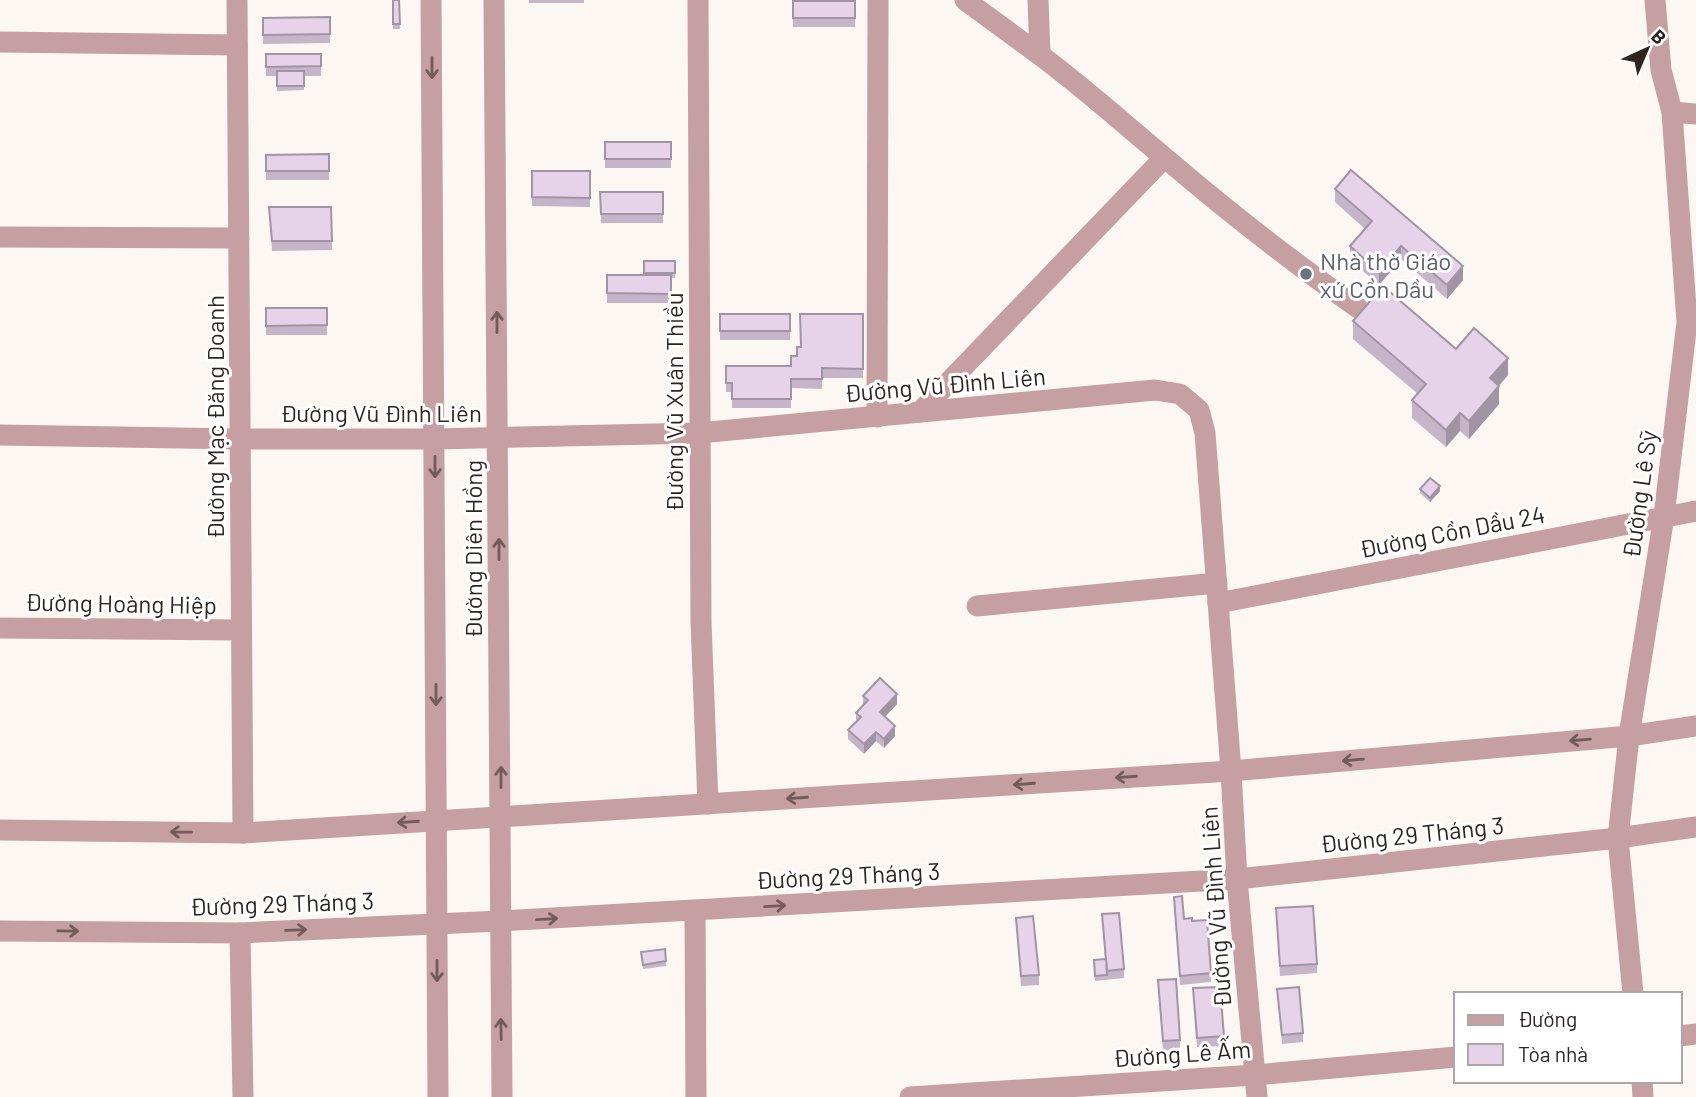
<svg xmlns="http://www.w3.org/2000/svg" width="1696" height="1097" font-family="Barlow,sans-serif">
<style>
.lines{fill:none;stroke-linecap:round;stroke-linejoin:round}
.minor{stroke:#c69fa2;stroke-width:21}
.wall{fill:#c6b5c9}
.shaded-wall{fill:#a194a4}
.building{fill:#e6d3ea;stroke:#a194a4;stroke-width:2}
.oneway{stroke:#735b5a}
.worship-dot{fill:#6b7280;stroke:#fff;stroke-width:2.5}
.labels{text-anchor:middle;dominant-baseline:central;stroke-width:6;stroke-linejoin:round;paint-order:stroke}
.worship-label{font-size:24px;fill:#5b616d;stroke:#fff;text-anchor:start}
.street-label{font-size:24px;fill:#2f2420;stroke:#fff}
</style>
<rect width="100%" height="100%" fill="#fdf7f4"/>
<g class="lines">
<g class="minor">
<polyline points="237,0 243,833"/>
<polyline points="431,0 438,1097"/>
<polyline points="494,0 502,1097"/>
<polyline points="698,0 701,622 708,804"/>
<polyline points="965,0 1040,55 1038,0"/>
<polyline points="0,42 237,45"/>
<path d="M1040,55C1083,87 1123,123 1164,157C1226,210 1291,261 1358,308"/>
<polyline points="1672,112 1696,114"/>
<polyline points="0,237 239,238"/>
<polyline points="920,412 1164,158"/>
<polyline points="877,417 878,0"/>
<polyline points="0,435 240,439 435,439 699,433 1155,390 1180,394 1199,410 1205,433 1231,771 1237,879 1257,1097"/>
<polyline points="1218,603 1696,511"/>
<polyline points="977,606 1217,583"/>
<polyline points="0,628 241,630"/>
<polyline points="0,830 243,833 1231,771 1629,736 1696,726"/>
<polyline points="695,911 696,1097"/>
<polyline points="0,931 240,933 500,921 1237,879 1618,838 1696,827"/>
<polyline points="240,933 243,1097"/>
<polyline points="1633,994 1618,838 1629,736 1664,516 1687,322 1672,112 1661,70 1655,0"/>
<polyline points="1680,1036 1696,1034"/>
<polyline points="1642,1081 1643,1097"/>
<polyline points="910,1097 1255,1075 1456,1057"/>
</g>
</g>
<g class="wall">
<polygon points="393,0 399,0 400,29 393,29"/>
<rect x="529" y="0" width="55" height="3"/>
<rect x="793" y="1" width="62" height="26"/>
<polygon points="330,17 330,43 263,44 263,18"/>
<polygon points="266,54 321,54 321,76 304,76 304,90 277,91 277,76 266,76"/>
<rect x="605" y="142" width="66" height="26"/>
<polygon points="329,154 329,180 266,180 266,155"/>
<polygon points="532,171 590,171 590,207 532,206"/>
<polygon points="1335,189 1463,280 1447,299 1401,259 1379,285 1350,260 1350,246 1365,229 1335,202"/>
<polygon points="600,192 663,192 663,223 601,223"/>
<polygon points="269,207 331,207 332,250 272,251"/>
<polygon points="644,261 675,261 675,278 671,278 671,303 607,303 607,275 644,275"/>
<rect x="266" y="308" width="61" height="27"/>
<rect x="720" y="314" width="70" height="26"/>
<polygon points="863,314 863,378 822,378 822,389 791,388 791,408 732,408 732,392 726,392 726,366 791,366 801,347"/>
<polygon points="1353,321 1456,349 1508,375 1499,386 1499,404 1469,439 1460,431 1446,447 1412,418 1412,400 1418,394 1353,339"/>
<polygon points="1420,489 1440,491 1430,502 1420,493"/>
<polygon points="863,696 897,704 885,717 895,736 884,748 876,741 864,754 848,739 848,730 856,722 856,713 863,705"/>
<polygon points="1174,897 1211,973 1211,982 1180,985"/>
<polygon points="1276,908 1317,964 1317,973 1280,976"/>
<polygon points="1102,914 1124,969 1124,978 1095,981 1094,960 1105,959"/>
<polygon points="1016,918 1039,975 1039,985 1021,986"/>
<polygon points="641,952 666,961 666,966 643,969"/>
<polygon points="1158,980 1180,1040 1180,1049 1163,1051"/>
<polygon points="1193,988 1224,1036 1224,1046 1197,1047"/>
<polygon points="1277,989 1303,1033 1303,1042 1282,1044"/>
</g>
<g class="shaded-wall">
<polygon points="1401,246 1401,259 1379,285 1379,272"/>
<polygon points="1463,266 1463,280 1447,299 1447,285"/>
<polygon points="1508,358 1508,375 1490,396 1490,378"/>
<polygon points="1499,386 1499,404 1469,439 1469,421"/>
<polygon points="1460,413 1460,431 1446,447 1446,430"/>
<polygon points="1440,486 1440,491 1430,502 1430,498"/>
<polygon points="897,694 897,704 880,722 880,712"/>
<polygon points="895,726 895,736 884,748 884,739"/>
<polygon points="876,732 876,741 864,754 864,744"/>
</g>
<g class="building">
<polygon points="393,0 399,0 400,24 393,24"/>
<rect x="793" y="1" width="62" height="17"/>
<polygon points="330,17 330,34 263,35 263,18"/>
<polygon points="266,54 321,54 321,66 266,67"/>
<rect x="277" y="71" width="27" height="15"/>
<rect x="605" y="142" width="66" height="17"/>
<polygon points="329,154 329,171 266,171 266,155"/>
<polygon points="1351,170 1463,266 1447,285 1401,246 1379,272 1350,246 1372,221 1335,189"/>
<polygon points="532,171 590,171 590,198 532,197"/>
<polygon points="600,192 663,192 663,214 601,214"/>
<polygon points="269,207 331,207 332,241 272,241"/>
<rect x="644" y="261" width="31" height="12"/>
<polygon points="607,275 671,275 671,294 607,293"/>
<polygon points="1383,286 1456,349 1474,328 1508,358 1490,378 1499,386 1469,421 1460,413 1446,430 1412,400 1426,384 1353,321"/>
<polygon points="266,308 327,308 327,325 266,326"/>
<rect x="720" y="314" width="70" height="17"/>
<polygon points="800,314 863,314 863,369 822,368 822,379 791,379 791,399 732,399 732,383 726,383 726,366 791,366 791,356 797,356 797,347 801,347"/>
<polygon points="1430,478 1440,486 1430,498 1420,489"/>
<polygon points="880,678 897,694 880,712 895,726 884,739 876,732 864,744 848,730 861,717 856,713 868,700 863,696"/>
<polygon points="1182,896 1184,919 1192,918 1192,921 1207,920 1211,973 1180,976 1174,897"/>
<polygon points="1313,906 1317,964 1280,966 1276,908"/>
<polygon points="1119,913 1124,969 1107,971 1102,914"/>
<polygon points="1033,916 1039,975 1021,976 1016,918"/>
<polygon points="665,949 666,961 643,965 641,952"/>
<polygon points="1106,959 1107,975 1095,976 1094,960"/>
<polygon points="1176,979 1180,1040 1163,1041 1158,980"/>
<polygon points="1220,987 1224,1036 1197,1038 1193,988"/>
<polygon points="1299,987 1303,1033 1282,1035 1277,989"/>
</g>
<defs><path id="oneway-shaft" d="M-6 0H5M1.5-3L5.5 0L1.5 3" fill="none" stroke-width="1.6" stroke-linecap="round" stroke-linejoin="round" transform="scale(1.75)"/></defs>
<g class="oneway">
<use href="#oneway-shaft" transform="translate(432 68) rotate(90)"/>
<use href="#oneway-shaft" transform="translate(497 322) rotate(-90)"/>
<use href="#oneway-shaft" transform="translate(435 467) rotate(90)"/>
<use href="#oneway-shaft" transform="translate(499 549) rotate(-90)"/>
<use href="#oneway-shaft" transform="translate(436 695) rotate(90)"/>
<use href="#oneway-shaft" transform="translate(1580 740) rotate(175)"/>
<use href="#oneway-shaft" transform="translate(1353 760) rotate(175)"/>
<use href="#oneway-shaft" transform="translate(501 777) rotate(-90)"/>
<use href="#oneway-shaft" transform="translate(1126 777) rotate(176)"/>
<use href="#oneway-shaft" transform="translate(1024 784) rotate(176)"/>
<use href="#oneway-shaft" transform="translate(797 798) rotate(176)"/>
<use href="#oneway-shaft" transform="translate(408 822) rotate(176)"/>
<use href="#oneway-shaft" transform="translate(181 832) rotate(-179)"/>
<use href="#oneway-shaft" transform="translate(775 906) rotate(-3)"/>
<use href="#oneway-shaft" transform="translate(547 919) rotate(-3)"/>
<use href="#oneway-shaft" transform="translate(296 930) rotate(-2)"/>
<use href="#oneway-shaft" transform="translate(68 931) rotate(1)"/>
<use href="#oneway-shaft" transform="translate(437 971) rotate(90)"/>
<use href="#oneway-shaft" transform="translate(501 1029) rotate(-91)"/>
</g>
<circle class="worship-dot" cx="1306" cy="274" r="7"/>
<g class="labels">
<g class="worship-label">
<text x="1320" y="260">Nhà thờ Giáo<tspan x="1320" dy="28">xứ Cồn Dầu</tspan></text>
</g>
<g class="street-label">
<text transform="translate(945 384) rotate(-5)">Đường Vũ Đình Liên</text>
<text transform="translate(673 402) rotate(-90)">Đường Vũ Xuân Thiều</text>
<text x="381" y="412">Đường Vũ Đình Liên</text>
<text transform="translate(214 417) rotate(-90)">Đường Mạc Đăng Doanh</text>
<text transform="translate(1639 494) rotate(-82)">Đường Lê Sỹ</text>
<text transform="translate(1452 531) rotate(-11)">Đường Cồn Dầu 24</text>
<text transform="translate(472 549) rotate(-90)">Đường Diên Hồng</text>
<text transform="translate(121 603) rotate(1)">Đường Hoàng Hiệp</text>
<text transform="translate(1412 834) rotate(-6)">Đường 29 Tháng 3</text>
<text transform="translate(848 875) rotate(-3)">Đường 29 Tháng 3</text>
<text transform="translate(282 903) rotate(-2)">Đường 29 Tháng 3</text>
<text transform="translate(1215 907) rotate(-94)">Đường Vũ Đình Liên</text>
<text transform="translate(1182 1053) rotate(-4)">Đường Lê Ấm</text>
</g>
</g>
<rect x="1454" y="992" width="228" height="91" fill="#ffffff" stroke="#aca7a6" stroke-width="2"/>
<rect x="1468" y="1015" width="35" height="10" fill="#c69fa2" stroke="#aca7a6" stroke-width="2"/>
<text x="1518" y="1027" font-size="21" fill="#2f2420">Đường</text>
<rect x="1468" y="1044" width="35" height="21" fill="#e6d3ea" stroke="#aca7a6" stroke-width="2"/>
<text x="1518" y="1062" font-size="21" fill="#2f2420">Tòa nhà</text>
<g transform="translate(1647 49) rotate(44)" stroke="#ffffff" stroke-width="5" paint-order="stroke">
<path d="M0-5L12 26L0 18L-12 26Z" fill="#2f2420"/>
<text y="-10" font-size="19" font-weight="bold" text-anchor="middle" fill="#2f2420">B</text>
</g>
</svg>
